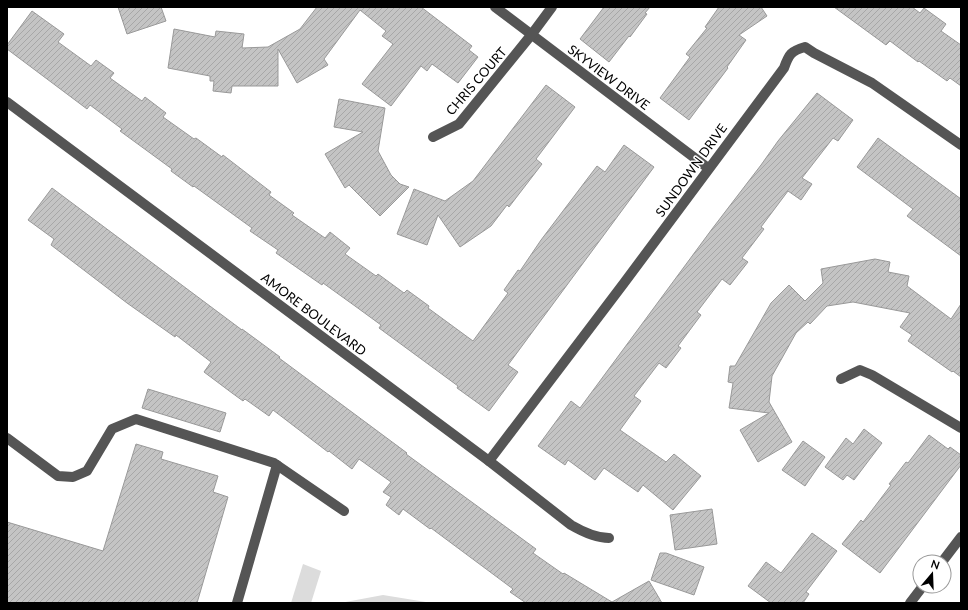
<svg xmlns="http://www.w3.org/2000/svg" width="968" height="610" font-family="Lato,sans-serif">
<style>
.green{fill:#dcdcdc}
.building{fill:url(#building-hatch);stroke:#999}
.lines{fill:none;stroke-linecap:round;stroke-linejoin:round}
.minor{stroke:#555;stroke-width:10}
.labels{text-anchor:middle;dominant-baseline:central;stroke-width:3;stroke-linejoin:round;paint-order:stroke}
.street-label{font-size:13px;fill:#000;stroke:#fff}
</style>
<defs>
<pattern id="building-hatch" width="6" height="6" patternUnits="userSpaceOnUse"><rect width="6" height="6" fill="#c4c4c4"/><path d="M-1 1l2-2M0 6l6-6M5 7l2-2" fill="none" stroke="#a7a7a7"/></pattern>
</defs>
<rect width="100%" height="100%" fill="#fff"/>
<g class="green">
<polygon points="303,564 321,571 311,603 291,603"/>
<polygon points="383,595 426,602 428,603 340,603"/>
</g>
<g class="building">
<polygon points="118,7 161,7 166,21 127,34"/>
<polygon points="317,7 421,7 472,46 469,50 478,57 458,83 432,64 427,71 421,66 391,106 362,84 393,44 382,36 386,31 360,10 324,59 328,65 297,83 278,49 278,86 232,86 231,93 213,91 214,81 210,81 210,76 168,68 174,29 215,37 216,31 244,34 242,48 268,47 300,29"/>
<polygon points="604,7 650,7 645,13 647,14 630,37 629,36 609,62 580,39"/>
<polygon points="719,7 761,7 767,16 739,35 746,40 727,67 728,68 689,120 660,98 690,57 686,54 707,28 705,27"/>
<polygon points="834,7 912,7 920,13 924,8 946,24 941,31 961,45 961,86 950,78 947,81 919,61 918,62 890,41 886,45"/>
<polygon points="32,11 64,34 58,42 91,66 96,60 114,73 110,78 142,101 145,97 166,113 163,117 194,139 196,138 222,157 223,155 271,192 269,195 294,213 292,215 325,238 330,232 350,248 345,254 376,276 378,274 404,293 407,290 429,306 428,308 473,341 508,293 504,290 518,270 520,271 541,240 597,166 605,172 624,145 654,167 508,365 518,372 489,411 457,388 458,386 379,328 381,325 355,306 323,283 322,285 276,253 278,250 250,231 252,228 194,186 193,187 171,171 172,169 120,131 122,129 90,105 87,109 7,49 7,45"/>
<polygon points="546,85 575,107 536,159 542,164 509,207 507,205 491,226 460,247 438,215 427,245 397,234 414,189 445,201 473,181"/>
<polygon points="817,93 853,120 838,141 833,138 802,178 812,184 801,200 788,191 761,227 764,229 742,258 748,262 730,285 722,279 697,312 701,315 678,346 681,348 666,368 659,363 634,396 641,401 620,430 666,462 674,454 701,476 673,510 643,485 638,492 604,468 595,480 568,460 565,465 538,446 571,401 580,408 712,229 761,165 778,141"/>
<polygon points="339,99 385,108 378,151 391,175 400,184 409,187 380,216 349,185 345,188 325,154 363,132 334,127"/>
<polygon points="878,138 961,199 961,256 907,216 913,209 857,167"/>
<polygon points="52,188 242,330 242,329 280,357 279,358 407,453 406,454 536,549 533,553 563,574 564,573 612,602 649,581 662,603 526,603 510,592 513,589 431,528 430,529 403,509 399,515 386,505 391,497 383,492 391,482 359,459 352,469 329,451 328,452 273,410 269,416 245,399 243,401 232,393 204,372 211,362 176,335 175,337 127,303 51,245 54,239 28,220"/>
<polygon points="875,259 890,262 888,272 909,276 907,286 951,319 961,304 961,377 953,371 952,372 908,341 912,335 900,327 910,313 853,302 827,306 810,324 808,322 796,333 772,376 769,402 792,442 758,462 740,430 769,413 729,408 733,383 728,382 730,366 735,366 771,303 789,285 805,301 823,283 821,269"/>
<polygon points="148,389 226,413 220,432 142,408"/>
<polygon points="864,429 882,443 854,480 847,475 843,480 825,467 846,438 853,444"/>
<polygon points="929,435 948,449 950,447 961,455 961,465 880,573 842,544 861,520 863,522 891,485 889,484 906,462 908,463"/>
<polygon points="803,441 825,457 805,486 782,470"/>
<polygon points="136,444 163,452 161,459 218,476 213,492 228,497 197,603 7,603 7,522 103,551"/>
<polygon points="712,509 717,544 675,550 670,515"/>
<polygon points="812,533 837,551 806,592 809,594 803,603 771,603 748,586 766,562 781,573"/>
<polygon points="660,553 666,553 704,567 694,595 651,580"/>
</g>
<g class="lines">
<g class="minor">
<polyline points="495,7 708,168"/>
<path d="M7,102L489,461L571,525C583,532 596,538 609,538"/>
<polyline points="433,137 459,124 532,34 552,7"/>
<polyline points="841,379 860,370 872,375 961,428"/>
<polyline points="7,438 58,476 73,477 87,471 112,429 136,419 274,463 344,511"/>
<path d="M489,461L624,283L784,68C789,54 791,51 805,47L814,53L872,83L961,145"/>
<polyline points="942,562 961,537"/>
<polyline points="237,603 277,465"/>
<polyline points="910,603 923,586"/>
</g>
</g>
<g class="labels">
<g class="street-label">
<text transform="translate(609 77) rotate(37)">SKYVIEW DRIVE</text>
<text transform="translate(476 81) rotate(-49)">CHRIS COURT</text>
<text transform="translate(691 170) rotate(-54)">SUNDOWN DRIVE</text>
<text transform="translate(314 314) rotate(37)">AMORE BOULEVARD</text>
</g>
</g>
<rect width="968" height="610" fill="none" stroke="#000000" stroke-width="16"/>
<g transform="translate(932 574) rotate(19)"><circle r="19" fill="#ffffff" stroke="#999999"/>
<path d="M0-3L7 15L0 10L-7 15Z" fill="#000000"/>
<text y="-6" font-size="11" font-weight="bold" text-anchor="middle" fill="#000000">N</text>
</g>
</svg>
